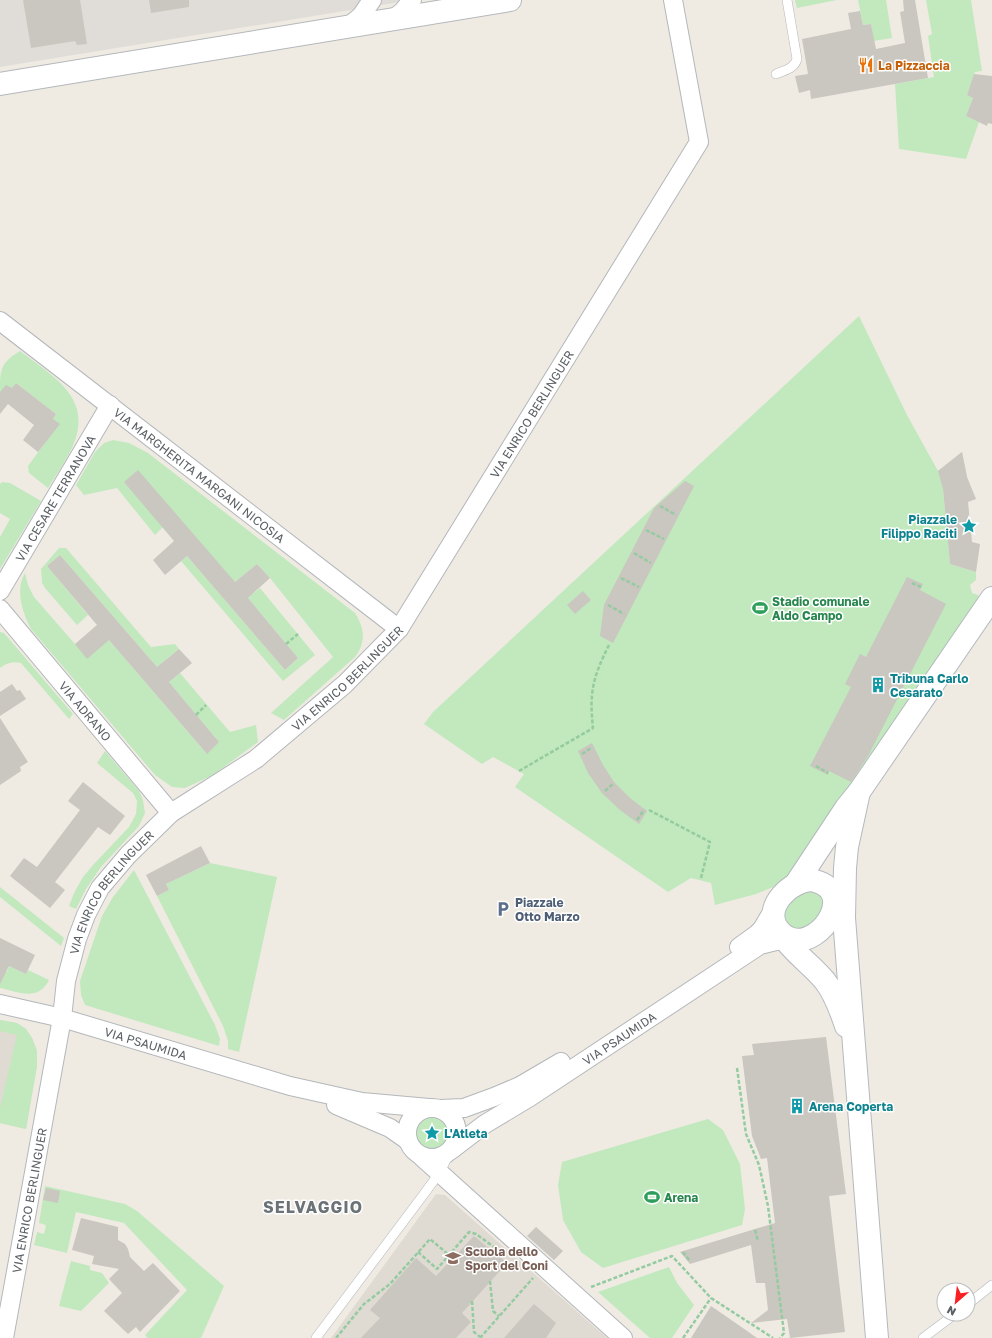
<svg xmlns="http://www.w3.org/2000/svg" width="992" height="1338" font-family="'Golos Text',sans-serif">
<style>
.industrial{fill:#e0ddd8}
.education{fill:#dfdad2}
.green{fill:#c1e9bd}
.building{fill:#cac6c0}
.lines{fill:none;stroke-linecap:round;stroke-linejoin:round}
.service-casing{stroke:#b4b7bb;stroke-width:10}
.minor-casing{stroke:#b4b7bb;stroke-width:20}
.tertiary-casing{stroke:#b4b7bb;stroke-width:24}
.secondary-casing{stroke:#b5b9bf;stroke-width:24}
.path{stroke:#95cba0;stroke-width:2.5;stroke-dasharray:4 2;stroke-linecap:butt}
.service{stroke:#fff;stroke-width:9}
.minor{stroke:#fff;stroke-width:18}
.tertiary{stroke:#fff;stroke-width:22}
.secondary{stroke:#fff;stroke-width:22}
.labels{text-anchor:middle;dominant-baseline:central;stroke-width:3;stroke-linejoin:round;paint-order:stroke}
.food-label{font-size:12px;font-weight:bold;fill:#c56008;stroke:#fff;text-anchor:start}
.street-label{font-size:12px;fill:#5b6065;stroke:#fff}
.culture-label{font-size:12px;font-weight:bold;fill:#0d838f;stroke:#fff;text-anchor:start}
.leisure-label{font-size:12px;font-weight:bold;fill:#27864d;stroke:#fff;text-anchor:start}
.service-label{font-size:12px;font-weight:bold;fill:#4e5e75;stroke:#fff;text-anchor:start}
.education-label{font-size:12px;font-weight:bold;fill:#785e54;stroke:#fff;text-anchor:start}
.district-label{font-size:16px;font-weight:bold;letter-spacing:1px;fill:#6c7377;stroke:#fff}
</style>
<rect width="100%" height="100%" fill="#efebe3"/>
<polygon class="industrial" points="0,0 412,0 0,67"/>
<g class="education">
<polygon points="0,1020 17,1023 26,1029 32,1038 37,1051 37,1066 26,1129 0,1123"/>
<polygon points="436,1194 445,1195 607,1338 331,1338"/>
</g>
<g class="green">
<polygon points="795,0 837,0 797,8"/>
<polygon points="858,0 886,0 892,38 867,42 865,36 873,35 871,24 863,25"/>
<polygon points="926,0 971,0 982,71 975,72 967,95 973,98 966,116 979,122 966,159 899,149 895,84 934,77 928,36 932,34"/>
<polygon points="859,316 907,415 938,471 962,452 967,477 943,489 950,564 976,572 976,580 970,585 972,593 978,595 979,600 796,872 776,886 756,894 715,905 711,883 691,878 668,892 515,787 524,774 493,757 482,764 424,724 433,712"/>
<path d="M20,351C54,377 95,399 72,448C65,462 56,475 48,488L29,473L28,466L59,424L53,419L56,414L16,383L12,388L0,392C0,370 0,363 20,351Z"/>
<path d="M113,440L129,443L148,453L355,613C365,629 366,642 355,657L284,720L271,713L333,657L270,578L257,564L235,582L163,527L155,535L117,488L84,495L76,485L95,452L104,443Z"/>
<polygon points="2,482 10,483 41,501 0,569 0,537 10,519 0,513 0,484"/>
<polygon points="59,548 66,548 151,647 175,644 179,649 157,667 60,555 47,566 88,615 77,625 45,588 42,583 41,569"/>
<polygon points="187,556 285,670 298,658 248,598 260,588 315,655 283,681 181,561"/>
<path d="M25,573L28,585L34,597L75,644L109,640L206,753L219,742L169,682L180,673L230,732L256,725L258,742L213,775L185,788L172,787L155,775L31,629C22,612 15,590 25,573Z"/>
<path d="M0,632L4,633L73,714L69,719L21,663C12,661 7,663 0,668Z"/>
<polygon points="105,751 139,791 143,800 145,813 139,826 101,867 86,889 76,909 69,906 74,893 83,877 93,865 129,827 136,814 137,801 133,793 97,763"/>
<polygon points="210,863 277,877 239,1052 228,1049 228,1041 223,1026 157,896 169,890 166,884"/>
<polygon points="134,870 215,1025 220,1039 219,1046 85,1005 81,995 80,981 102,916 113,897"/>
<polygon points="0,887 64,938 61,946 0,897"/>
<path d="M815,888L828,902L813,926L790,930L782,914C793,897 795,894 815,888Z"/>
<path d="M9,966L26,974L28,970L49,980C38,1002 19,992 0,988V969L7,972Z"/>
<polygon points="0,1020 17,1023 26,1029 32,1038 37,1051 37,1066 26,1129 0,1123 0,1108 17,1035 0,1031"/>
<circle cx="432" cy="1133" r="17"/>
<polygon points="708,1119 723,1130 740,1164 745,1209 742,1225 603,1268 581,1252 563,1220 558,1185 562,1162"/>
<polygon points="45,1186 125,1204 137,1211 224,1286 201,1338 148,1338 145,1335 187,1290 124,1223 76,1212 67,1253 34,1245 37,1232 44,1234 46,1225 39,1223"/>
<polygon points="71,1261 90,1266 90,1270 102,1273 109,1283 81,1311 59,1306"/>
<polygon points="669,1267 677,1283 694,1305 672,1338 650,1338 598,1292"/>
</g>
<g class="building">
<polygon points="23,0 80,0 87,44 77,45 75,41 31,48"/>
<polygon points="149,0 189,0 189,7 151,13"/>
<polygon points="903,0 915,0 928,78 811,99 810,90 799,93 795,76 808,74 802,39 851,29 848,13 860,11 863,25 871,24 876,49 905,43 900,12 904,11"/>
<polygon points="974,74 992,76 992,124 988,123 987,126 966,116 973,98 967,95"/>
<polygon points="16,383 56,414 53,419 60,424 38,452 23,440 34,425 8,404 0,414 0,392 6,385 12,388"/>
<polygon points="962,452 967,477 976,499 968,502 972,542 980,544 976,572 950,564 943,489 938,471"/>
<polygon points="138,470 235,582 257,564 270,578 248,598 298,658 285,670 187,556 165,575 153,560 174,541 124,482"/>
<polygon points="685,481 694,486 613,643 600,636 604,605 654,508"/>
<polygon points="60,555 157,667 179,649 192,663 169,682 219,742 207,754 109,640 87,659 75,644 97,625 47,566"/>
<polygon points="907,577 923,584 920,590 946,604 868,756 851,782 829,771 828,775 810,766 851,687 845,684 860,654 866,657"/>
<polygon points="583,591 591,600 575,614 567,605"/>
<polygon points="12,684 17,691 20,690 26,699 0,716 0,692"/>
<polygon points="0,718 28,762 20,767 21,771 0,785"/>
<polygon points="592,743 603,765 614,782 630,798 647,811 639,824 620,810 602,793 588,773 578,751"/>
<polygon points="83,782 125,816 110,835 98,827 55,882 65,890 50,908 10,876 24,858 37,867 80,810 68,801"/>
<polygon points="201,846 210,863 166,884 169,890 157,896 146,875"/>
<polygon points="0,938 35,955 26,974 9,966 0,984"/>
<polygon points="826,1037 846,1194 829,1196 845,1332 790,1338 787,1319 751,1323 768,1310 765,1283 756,1283 751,1245 690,1264 680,1252 775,1223 767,1158 761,1159 752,1136 742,1056 754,1055 752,1044"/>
<polygon points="46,1188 60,1191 58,1203 43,1200"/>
<polygon points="81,1218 118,1227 118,1240 125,1244 128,1249 130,1257 144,1271 153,1263 180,1291 140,1332 136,1327 128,1334 104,1311 122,1293 109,1279 119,1269 92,1264 94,1256 72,1250"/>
<polygon points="536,1227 563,1251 554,1260 527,1236"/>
<polygon points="474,1236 507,1263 462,1313 471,1322 456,1338 361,1338 380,1318 370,1310 416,1258 436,1276"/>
<polygon points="534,1304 556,1323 546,1338 504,1338"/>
<polygon points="711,1306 740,1326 757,1338 691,1338"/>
</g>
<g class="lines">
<defs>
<g id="service">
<path d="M776,74C785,70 794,69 797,59L787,0"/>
<polyline points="968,1304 992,1285"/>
<polyline points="316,1338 424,1194 440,1172 451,1150"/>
<polyline points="923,1338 955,1314"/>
</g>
<g id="minor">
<polyline points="393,19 403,11 412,0"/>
<polyline points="349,26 361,16 372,0"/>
<path id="s1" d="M0,321L399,629"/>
<path id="s2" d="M0,591L110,405"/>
<path id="s3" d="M0,609L171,813"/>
<polyline points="739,947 757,934 762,929 775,907"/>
<path id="s4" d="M0,1004L62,1018L290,1086L362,1102L429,1108"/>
<polyline points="336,1105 390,1128 407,1140"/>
<circle cx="432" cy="1133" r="25"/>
<polyline points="440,1109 464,1108 494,1097 520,1086 561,1062"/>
<path id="s5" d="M451,1150L485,1124L530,1097L760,945L776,941L793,939"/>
<polyline points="422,1157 623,1338"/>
<path id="s6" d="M4,1338L62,1018L66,981L77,939L86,915L100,888L128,855L171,813L256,759L345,684L399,629L699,142L673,0"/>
</g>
<polyline id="tertiary" points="0,84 510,0"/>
<g id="secondary">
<polyline points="859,792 847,847 845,868 844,918 877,1338"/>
<path d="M811,880C859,889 822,947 792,939C785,937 780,933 776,926C765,905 791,881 811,880Z"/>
<polyline points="795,885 846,808 859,792 992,598"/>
<path d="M780,933C792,952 811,964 825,981C835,994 841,1011 846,1026"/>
</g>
</defs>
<use href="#service" class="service-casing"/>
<use href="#minor" class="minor-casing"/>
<use href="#tertiary" class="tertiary-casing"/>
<use href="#secondary" class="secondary-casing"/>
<g class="path">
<polyline points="660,506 676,515"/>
<polyline points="646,530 664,539"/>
<polyline points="634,553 651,563"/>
<polyline points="621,578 639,587"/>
<polyline points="912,583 921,587"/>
<polyline points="608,605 624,614"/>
<polyline points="286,644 298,634"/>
<polyline points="196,715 206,705"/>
<polyline points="582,754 591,748"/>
<polyline points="816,766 828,773"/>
<path d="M519,771L593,728C589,692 593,677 609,645"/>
<polyline points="605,791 613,784"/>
<polyline points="649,810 710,842 701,878"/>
<polyline points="637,820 644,810"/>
<polyline points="737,1068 746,1134 759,1165 768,1206 784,1333 780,1338"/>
<polyline points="755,1230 758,1241"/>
<polyline points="418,1252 437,1269 469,1232 476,1234 494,1247"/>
<polyline points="683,1252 690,1261"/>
<polyline points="490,1281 493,1311 499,1316"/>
<polyline points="591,1287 672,1256 711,1298 773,1338"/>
<polyline points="472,1301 474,1332 480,1337"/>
<polyline points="336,1338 364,1304 390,1284 430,1239 449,1255"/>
<polyline points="480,1338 533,1278"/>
<polyline points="683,1338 711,1298"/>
</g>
<use href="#service" class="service"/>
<use href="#minor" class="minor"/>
<use href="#tertiary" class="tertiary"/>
<use href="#secondary" class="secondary"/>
</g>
<defs>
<symbol id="restaurant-bare" viewBox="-9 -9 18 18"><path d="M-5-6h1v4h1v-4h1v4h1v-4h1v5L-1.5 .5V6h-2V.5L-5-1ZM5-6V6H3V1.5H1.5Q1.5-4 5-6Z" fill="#e8710a" stroke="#fff" stroke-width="2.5" paint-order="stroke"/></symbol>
<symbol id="sight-bare" viewBox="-9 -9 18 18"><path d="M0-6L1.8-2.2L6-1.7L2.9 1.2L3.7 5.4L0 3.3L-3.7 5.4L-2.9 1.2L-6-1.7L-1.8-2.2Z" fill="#0f9aa8" stroke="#fff" stroke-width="2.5" paint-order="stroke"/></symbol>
<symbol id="stadium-bare" viewBox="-9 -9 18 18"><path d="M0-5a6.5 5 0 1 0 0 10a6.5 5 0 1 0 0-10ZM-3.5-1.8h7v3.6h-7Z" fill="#2e9e5b" stroke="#fff" stroke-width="2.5" paint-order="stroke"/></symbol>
<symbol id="building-bare" viewBox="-9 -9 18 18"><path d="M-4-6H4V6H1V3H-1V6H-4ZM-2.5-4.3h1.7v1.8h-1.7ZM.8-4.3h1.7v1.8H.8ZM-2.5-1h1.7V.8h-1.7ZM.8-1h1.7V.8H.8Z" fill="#0f9aa8" stroke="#fff" stroke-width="2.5" paint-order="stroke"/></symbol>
<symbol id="parking-bare" viewBox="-9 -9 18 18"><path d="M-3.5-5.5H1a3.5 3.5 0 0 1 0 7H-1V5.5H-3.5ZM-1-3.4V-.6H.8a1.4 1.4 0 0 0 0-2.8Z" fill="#5c6f8a" stroke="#fff" stroke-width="2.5" paint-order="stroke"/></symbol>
<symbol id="university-bare" viewBox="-9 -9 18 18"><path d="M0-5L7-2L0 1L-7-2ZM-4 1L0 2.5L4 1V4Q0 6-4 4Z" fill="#8d6e63" stroke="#fff" stroke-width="2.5" paint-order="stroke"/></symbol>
</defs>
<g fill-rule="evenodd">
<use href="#restaurant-bare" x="855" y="54" width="22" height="22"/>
<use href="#sight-bare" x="958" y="515" width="22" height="22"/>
<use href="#stadium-bare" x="749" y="597" width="22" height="22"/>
<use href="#building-bare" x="867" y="674" width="22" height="22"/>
<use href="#parking-bare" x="492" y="898" width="22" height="22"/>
<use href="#building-bare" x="786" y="1095" width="22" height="22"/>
<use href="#sight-bare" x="421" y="1122" width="22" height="22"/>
<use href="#stadium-bare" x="641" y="1186" width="22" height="22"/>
<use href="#university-bare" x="442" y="1247" width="22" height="22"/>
</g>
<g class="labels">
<g class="food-label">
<text x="878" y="65">La Pizzaccia</text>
</g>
<g class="street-label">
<text stroke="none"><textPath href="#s6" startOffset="1112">VIA ENRICO BERLINGUER</textPath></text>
<text stroke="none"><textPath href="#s1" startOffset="252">VIA MARGHERITA MARGANI NICOSIA</textPath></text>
<text stroke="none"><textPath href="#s2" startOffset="108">VIA CESARE TERRANOVA</textPath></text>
<text stroke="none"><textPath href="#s6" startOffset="788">VIA ENRICO BERLINGUER</textPath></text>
<text stroke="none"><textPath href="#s3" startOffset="133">VIA ADRANO</textPath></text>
<text stroke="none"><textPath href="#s6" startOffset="464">VIA ENRICO BERLINGUER</textPath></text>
<text stroke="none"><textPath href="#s5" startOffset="202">VIA PSAUMIDA</textPath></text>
<text stroke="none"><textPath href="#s4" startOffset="151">VIA PSAUMIDA</textPath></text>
<text stroke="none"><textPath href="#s6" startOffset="140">VIA ENRICO BERLINGUER</textPath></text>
</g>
<g class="culture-label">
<text x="957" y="519" text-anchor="end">Piazzale<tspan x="957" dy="14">Filippo Raciti</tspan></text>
<text x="890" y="678">Tribuna Carlo<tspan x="890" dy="14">Cesarato</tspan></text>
<text x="809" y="1106">Arena Coperta</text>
<text x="444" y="1133">L'Atleta</text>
</g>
<g class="leisure-label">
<text x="772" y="601">Stadio comunale<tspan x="772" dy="14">Aldo Campo</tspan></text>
<text x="664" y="1197">Arena</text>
</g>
<g class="service-label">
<text x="515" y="902">Piazzale<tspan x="515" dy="14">Otto Marzo</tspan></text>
</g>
<g class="education-label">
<text x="465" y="1251">Scuola dello<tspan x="465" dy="14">Sport del Coni</tspan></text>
</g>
<g class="district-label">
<text x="313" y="1207">SELVAGGIO</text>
</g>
</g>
<g transform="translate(956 1302) rotate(208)"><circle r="19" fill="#ffffff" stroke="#bdbfc1"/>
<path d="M0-3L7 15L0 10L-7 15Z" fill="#f82023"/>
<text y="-6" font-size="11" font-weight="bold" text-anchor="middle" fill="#5b6065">N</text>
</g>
</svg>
